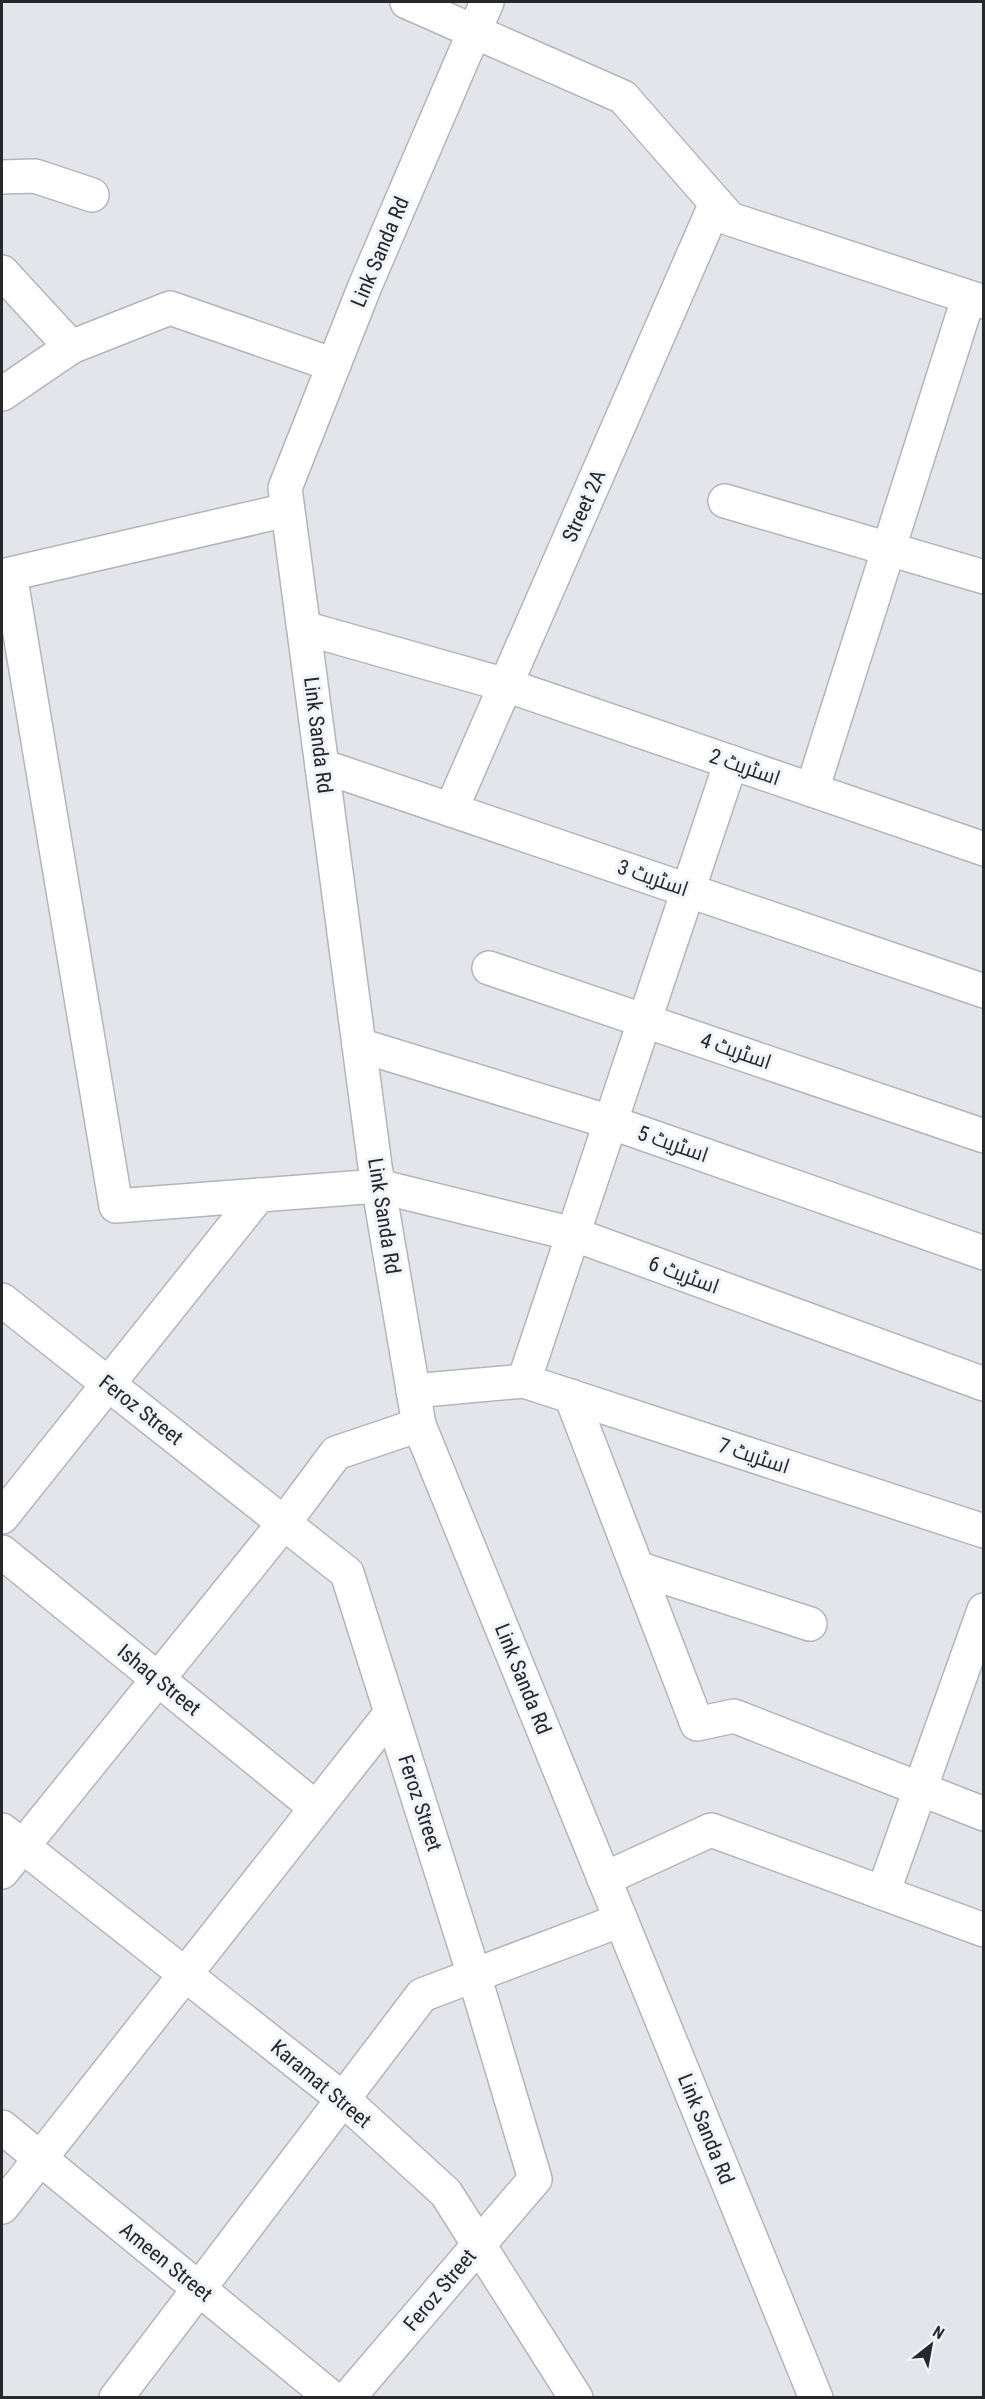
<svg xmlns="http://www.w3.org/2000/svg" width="985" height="2399" font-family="'Roboto Condensed',Cairo,sans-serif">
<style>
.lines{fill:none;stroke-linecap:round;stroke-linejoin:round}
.minor-casing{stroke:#b2b5ba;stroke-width:36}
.minor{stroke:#fff;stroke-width:33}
.labels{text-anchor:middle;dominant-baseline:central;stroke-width:6;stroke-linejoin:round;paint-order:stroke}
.street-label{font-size:21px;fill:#27282a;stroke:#f0f3f8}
</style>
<rect width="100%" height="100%" fill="#e3e5eb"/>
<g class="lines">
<defs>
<g id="minor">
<polyline points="407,2 623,97 730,219 984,302"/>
<polyline points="487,2 365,286 285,488 375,1166 419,1425 816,2398"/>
<polyline points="2,177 35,176 92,195"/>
<polyline points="2,272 71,347"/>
<polyline points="2,394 71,347 170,308 334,365"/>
<polyline points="725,501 984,577"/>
<polyline points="287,510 10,574 116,1206 378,1186 573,1234 984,1384"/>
<polyline points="304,628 506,685 984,849"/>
<polyline points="322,766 984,991"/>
<polyline points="812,790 968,299"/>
<polyline points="451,810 716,203"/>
<polyline points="489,968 984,1136"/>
<polyline points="359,1045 610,1122 984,1253"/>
<polyline points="2,1300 347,1573 474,1975 535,2179 348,2398"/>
<polyline points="524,1381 984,1531"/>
<polyline points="413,1391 524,1381 731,762"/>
<polyline points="571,1396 697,1724 734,1716 984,1814"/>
<polyline points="2,1517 259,1195"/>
<polyline points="2,1552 316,1808"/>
<polyline points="637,1568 810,1624"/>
<polyline points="2,1830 343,2099 446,2193 576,2398"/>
<polyline points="2,1872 284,1523 336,1453 419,1425"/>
<polyline points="604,1879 711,1830 984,1930"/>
<polyline points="883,1893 984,1610"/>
<polyline points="2,2127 332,2398"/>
<polyline points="2,2207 391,1713"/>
<polyline points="116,2398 422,1995 621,1920"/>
</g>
</defs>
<use href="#minor" class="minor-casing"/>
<use href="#minor" class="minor"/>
</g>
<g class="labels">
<g class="street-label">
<text transform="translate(380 252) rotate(-67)">Link Sanda Rd</text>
<text transform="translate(584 506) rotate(-66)">Street 2A</text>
<text transform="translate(318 735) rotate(83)">Link Sanda Rd</text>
<text transform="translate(745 767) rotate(19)">اسٹریٹ 2</text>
<text transform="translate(653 878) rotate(19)">اسٹریٹ 3</text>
<text transform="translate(736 1051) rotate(19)">اسٹریٹ 4</text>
<text transform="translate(673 1144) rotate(19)">اسٹریٹ 5</text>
<text transform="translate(384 1216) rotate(81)">Link Sanda Rd</text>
<text transform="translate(684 1275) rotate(20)">اسٹریٹ 6</text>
<text transform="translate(141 1410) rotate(38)">Feroz Street</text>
<text transform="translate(754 1456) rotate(18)">اسٹریٹ 7</text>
<text transform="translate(523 1679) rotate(68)">Link Sanda Rd</text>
<text transform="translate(159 1680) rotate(39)">Ishaq Street</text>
<text transform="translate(420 1803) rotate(72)">Feroz Street</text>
<text transform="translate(321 2084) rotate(40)">Karamat Street</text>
<text transform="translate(706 2129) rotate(68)">Link Sanda Rd</text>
<text transform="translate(166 2262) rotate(39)">Ameen Street</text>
<text transform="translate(440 2290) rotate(-50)">Feroz Street</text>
</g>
</g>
<rect width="985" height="2399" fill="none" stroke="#27282a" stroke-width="6"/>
<g transform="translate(931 2345) rotate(31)" stroke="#f0f3f8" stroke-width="4.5" paint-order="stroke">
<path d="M0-4.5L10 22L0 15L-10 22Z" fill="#27282a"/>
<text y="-9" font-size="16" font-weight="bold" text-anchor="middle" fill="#27282a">N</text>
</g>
</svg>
